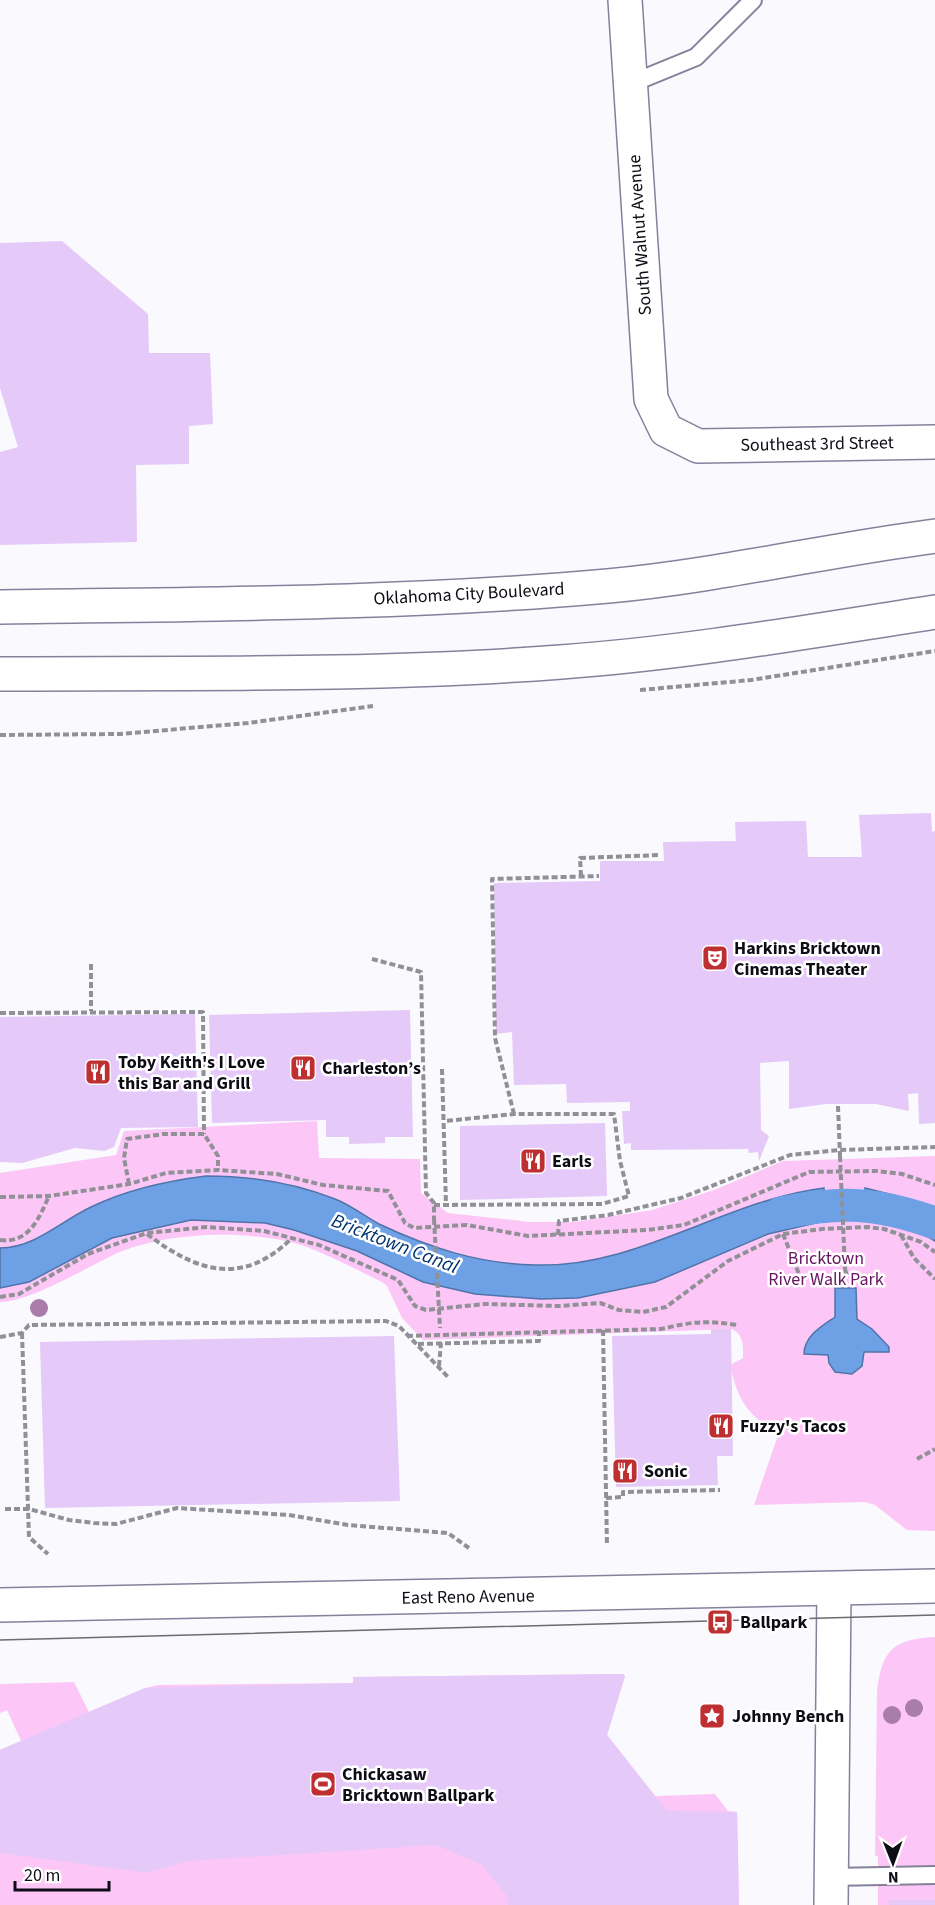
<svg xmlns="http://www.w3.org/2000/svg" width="935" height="1905" font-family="'Source Sans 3',sans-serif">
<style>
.green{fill:#fcc7f6}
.water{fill:#6da0e5;stroke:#5074a7;stroke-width:1.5}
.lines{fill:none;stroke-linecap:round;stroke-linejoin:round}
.canal{stroke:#6da0e5;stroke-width:33}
.building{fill:#e5c9f8}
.service-casing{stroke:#85819b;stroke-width:20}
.minor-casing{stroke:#85819b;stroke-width:36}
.tertiary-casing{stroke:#85819b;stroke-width:36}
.secondary-casing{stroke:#85819b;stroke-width:36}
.primary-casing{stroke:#85819b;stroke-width:36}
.path{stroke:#919097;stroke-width:4;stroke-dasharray:6 3;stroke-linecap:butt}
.service{stroke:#fff;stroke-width:16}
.minor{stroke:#fff;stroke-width:33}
.tertiary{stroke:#fff;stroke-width:33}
.secondary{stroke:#fff;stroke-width:33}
.primary{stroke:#fff;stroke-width:33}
.tram{stroke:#6c6a72;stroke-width:1.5}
.path-bridge{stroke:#919097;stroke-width:4;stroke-dasharray:6 3;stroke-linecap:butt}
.tree{fill:#a97ca9}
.labels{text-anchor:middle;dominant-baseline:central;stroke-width:5;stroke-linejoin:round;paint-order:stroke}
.street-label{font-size:18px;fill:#0e0c15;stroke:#fff}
.poi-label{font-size:18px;font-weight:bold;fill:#0e0c15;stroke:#fff;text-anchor:start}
.park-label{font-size:18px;fill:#671563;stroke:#fff}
.water-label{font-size:20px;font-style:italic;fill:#00336f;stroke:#fff}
</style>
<rect width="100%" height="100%" fill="#f9f9fe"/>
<g class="green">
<path d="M317,1121L319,1158L420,1159L421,1193L448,1213L530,1222H574L652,1210L714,1190L783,1161L935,1156V1531L907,1530L875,1505L865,1502L754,1505L778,1435C748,1414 738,1402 730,1365L743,1358C743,1346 744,1335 732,1329L423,1340L402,1318L387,1286L382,1282C357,1270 333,1257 307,1247C253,1228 160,1231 109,1257C83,1270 28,1302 0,1302V1173L116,1155L124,1131Z"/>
<path d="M935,1637V1905H878V1857L875,1855L877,1691C882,1650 893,1639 935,1637Z"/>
<polygon points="623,1674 625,1676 607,1735 655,1796 715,1794 728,1811 737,1812 739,1905 0,1905 0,1750 21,1741 7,1710 0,1713 0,1684 74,1682 89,1712 145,1688 159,1685 353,1683 353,1677"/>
</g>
<g class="water">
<path d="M206,1176C251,1176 294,1183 335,1199C351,1205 364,1216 379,1224C430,1248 479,1264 536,1265C638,1268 725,1200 824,1188L825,1221L768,1234L655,1282L578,1298L541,1299L475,1294L423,1282L357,1251L294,1230L265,1223L191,1220L112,1238L29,1282L0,1288V1248C35,1248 61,1221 91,1207C128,1189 166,1181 206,1176Z"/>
<polygon points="865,1188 897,1196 935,1210 935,1241 917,1230 865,1216"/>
<path d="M835,1288H856L857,1319L872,1329L889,1347V1352H864L862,1366L852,1374L835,1372L829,1363L828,1355L804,1354C804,1336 822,1326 835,1317Z"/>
</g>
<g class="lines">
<path class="canal" d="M781,1213C842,1201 876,1202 935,1223"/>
</g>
<g class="building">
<polygon points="62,241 148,314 149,353 210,353 213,424 189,426 189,464 136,465 137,542 0,545 0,452 18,447 0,388 0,243"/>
<polygon points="931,813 932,832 935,831 935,1123 919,1124 918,1093 908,1094 909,1111 876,1104 826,1104 789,1109 789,1061 760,1063 761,1130 769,1136 759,1161 758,1152 749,1153 748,1149 631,1150 631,1143 624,1144 622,1111 630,1111 630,1102 567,1103 566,1084 514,1085 512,1032 496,1034 494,883 600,881 600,861 664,861 663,842 736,841 735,822 806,821 808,857 862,857 859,815"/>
<polygon points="410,1010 413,1137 385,1137 385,1143 349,1144 349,1137 326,1137 326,1120 212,1123 209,1015"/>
<polygon points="195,1014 198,1127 121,1128 114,1147 104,1151 75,1148 22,1163 0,1162 0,1017"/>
<polygon points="605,1123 607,1196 460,1200 460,1126"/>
<polygon points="711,1329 731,1329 733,1456 717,1456 718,1485 616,1487 612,1336 711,1334"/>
<polygon points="394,1336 400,1501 45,1508 40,1342"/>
<polygon points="623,1674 625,1676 607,1735 667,1811 737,1812 739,1905 508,1905 507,1896 481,1864 435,1845 187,1861 148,1873 0,1853 0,1750 145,1688 353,1683 353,1677"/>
<rect x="889" y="1900" width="46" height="5"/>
</g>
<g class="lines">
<defs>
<g id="service">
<polyline points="630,84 696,57 753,0"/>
<polyline points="831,1877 935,1875"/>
</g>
<polyline id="minor" points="625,0 651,399 666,430 698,446 935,442"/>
<polyline id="tertiary" points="831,1905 834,1589"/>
<polyline id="secondary" points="0,1605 935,1586"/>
<g id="primary">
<path d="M0,607C203,604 406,604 608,586C718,576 826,550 935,536"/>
<path d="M0,674C186,673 376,676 561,662C686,653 811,631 935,612"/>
</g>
</defs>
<use href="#service" class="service-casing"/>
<use href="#minor" class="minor-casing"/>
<use href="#tertiary" class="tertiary-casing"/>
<use href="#secondary" class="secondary-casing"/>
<use href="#primary" class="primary-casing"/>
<g class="path">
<polyline points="640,690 751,680 935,651"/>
<polyline points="0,735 120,734 248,723 373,706"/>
<polyline points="581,876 580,858 660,855"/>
<polyline points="372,959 421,972 426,1193 434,1203 434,1219"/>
<polyline points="91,964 91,1011"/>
<polyline points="0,1013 203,1012 204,1134"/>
<polyline points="442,1069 446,1205"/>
<polyline points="838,1106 840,1156"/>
<polyline points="514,1114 495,1038 492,879 599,876"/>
<polyline points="129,1184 124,1158 127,1139 164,1134 204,1134 218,1156 218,1170"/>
<polyline points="0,1197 49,1196 129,1184 166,1173 218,1170 277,1174 323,1185 388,1191 405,1223 414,1228 467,1225 528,1236 647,1230 684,1225 809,1172 877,1171 902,1174 935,1185"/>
<polyline points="434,1205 602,1204 629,1196 620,1161 614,1114 514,1114 445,1121"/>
<path d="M147,1234C197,1272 242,1287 292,1238"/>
<polyline points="783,1234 799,1274"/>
<polyline points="558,1235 559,1221 608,1215 681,1198 790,1155 839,1150 935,1147"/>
<polyline points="901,1235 914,1258 935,1279"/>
<path d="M0,1240C29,1244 39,1218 49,1196"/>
<polyline points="845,1269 847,1276"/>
<polyline points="0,1297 19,1294 88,1254 147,1233 207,1227 264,1231 319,1245 398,1280 415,1306 426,1310 485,1304 559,1306 600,1303 619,1310 643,1312 666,1307 728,1261 783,1234 822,1229 867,1227 884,1229 921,1242 935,1252"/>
<polyline points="603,1330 607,1546"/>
<polyline points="22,1333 29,1537 48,1554"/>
<path d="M407,1336L661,1329C691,1322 705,1320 737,1325"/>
<polyline points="0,1337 22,1333 29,1325 386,1321 399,1326 448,1377"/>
<polyline points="418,1344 539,1341 539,1331"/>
<polyline points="439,1366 441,1343"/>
<polyline points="917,1459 935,1449"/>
<polyline points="606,1498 623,1497 623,1492 720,1490"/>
<polyline points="5,1509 29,1509 69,1520 94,1523 116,1524 177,1508 289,1515 348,1525 448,1533 469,1548"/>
</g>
<use href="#service" class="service"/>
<use href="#minor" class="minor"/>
<use href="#tertiary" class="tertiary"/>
<use href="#secondary" class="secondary"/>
<use href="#primary" class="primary"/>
<polyline class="tram" points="0,1640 935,1615"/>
<g class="path-bridge">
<polyline points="840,1156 845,1269"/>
<polyline points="434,1219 440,1328"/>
</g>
</g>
<g class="tree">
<circle cx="39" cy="1308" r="9"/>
<circle cx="914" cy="1708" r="9"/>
<circle cx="892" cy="1715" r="9"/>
</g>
<defs>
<symbol id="theatre-square" viewBox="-11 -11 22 22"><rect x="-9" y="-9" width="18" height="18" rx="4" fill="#be2f31" stroke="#fff"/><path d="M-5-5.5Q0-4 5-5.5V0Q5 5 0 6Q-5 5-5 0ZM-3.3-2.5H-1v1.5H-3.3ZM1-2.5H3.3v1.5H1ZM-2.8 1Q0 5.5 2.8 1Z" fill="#fff"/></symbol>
<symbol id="restaurant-square" viewBox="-11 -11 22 22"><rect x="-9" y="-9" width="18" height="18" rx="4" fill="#be2f31" stroke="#fff"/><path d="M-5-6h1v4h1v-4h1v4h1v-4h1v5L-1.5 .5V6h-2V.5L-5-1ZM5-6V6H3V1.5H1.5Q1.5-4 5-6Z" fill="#fff"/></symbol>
<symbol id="bus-square" viewBox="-11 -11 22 22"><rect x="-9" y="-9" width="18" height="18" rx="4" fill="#be2f31" stroke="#fff"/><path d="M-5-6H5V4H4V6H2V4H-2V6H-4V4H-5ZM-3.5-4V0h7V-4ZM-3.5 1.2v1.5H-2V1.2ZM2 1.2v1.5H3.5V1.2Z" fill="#fff"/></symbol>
<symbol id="sight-square" viewBox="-11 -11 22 22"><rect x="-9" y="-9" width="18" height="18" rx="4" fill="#be2f31" stroke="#fff"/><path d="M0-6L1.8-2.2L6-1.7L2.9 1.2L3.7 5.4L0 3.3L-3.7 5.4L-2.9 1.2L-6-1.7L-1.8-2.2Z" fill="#fff"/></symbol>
<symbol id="stadium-square" viewBox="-11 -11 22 22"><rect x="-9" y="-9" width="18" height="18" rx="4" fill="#be2f31" stroke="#fff"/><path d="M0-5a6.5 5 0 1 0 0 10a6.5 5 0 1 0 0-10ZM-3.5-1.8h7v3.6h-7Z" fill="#fff"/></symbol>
</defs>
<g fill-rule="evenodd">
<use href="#theatre-square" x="700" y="943" width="30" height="30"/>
<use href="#restaurant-square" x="288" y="1053" width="30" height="30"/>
<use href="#restaurant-square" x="83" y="1057" width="30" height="30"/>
<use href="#restaurant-square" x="518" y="1146" width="30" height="30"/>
<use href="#restaurant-square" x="706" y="1411" width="30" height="30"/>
<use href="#restaurant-square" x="610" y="1456" width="30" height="30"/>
<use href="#bus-square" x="705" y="1607" width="30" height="30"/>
<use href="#sight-square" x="697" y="1701" width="30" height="30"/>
<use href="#stadium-square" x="308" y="1769" width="30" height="30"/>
</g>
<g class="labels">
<g class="street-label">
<text transform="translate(640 235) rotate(-94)">South Walnut Avenue</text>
<text transform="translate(817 444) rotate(-1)">Southeast 3rd Street</text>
<text transform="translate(469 594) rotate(-3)">Oklahoma City Boulevard</text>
<text transform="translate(468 1597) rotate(-1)">East Reno Avenue</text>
</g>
<g class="poi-label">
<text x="734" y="948">Harkins Bricktown<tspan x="734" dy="21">Cinemas Theater</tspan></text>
<text x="118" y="1062">Toby Keith's I Love<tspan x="118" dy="21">this Bar and Grill</tspan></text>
<text x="322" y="1068">Charleston’s</text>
<text x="552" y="1161">Earls</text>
<text x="740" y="1426">Fuzzy's Tacos</text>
<text x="644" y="1471">Sonic</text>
<text x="740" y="1622">Ballpark</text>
<text x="732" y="1716">Johnny Bench</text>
<text x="342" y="1774">Chickasaw<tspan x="342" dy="21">Bricktown Ballpark</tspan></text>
</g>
<g class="park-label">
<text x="826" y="1258">Bricktown<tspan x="826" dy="21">River Walk Park</tspan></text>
</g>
<g class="water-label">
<text transform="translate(395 1244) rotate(21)">Bricktown Canal</text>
</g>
</g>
<g transform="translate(893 1863) rotate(179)" stroke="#ffffff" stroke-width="4.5" paint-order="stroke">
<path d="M0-4.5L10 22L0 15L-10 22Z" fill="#0e0c15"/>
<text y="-9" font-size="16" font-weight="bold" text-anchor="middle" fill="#0e0c15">N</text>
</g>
<path d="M15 1881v9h94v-9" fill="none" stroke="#0e0c15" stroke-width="3"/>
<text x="24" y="1881" font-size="18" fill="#0e0c15" stroke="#ffffff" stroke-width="4.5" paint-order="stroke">20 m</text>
</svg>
